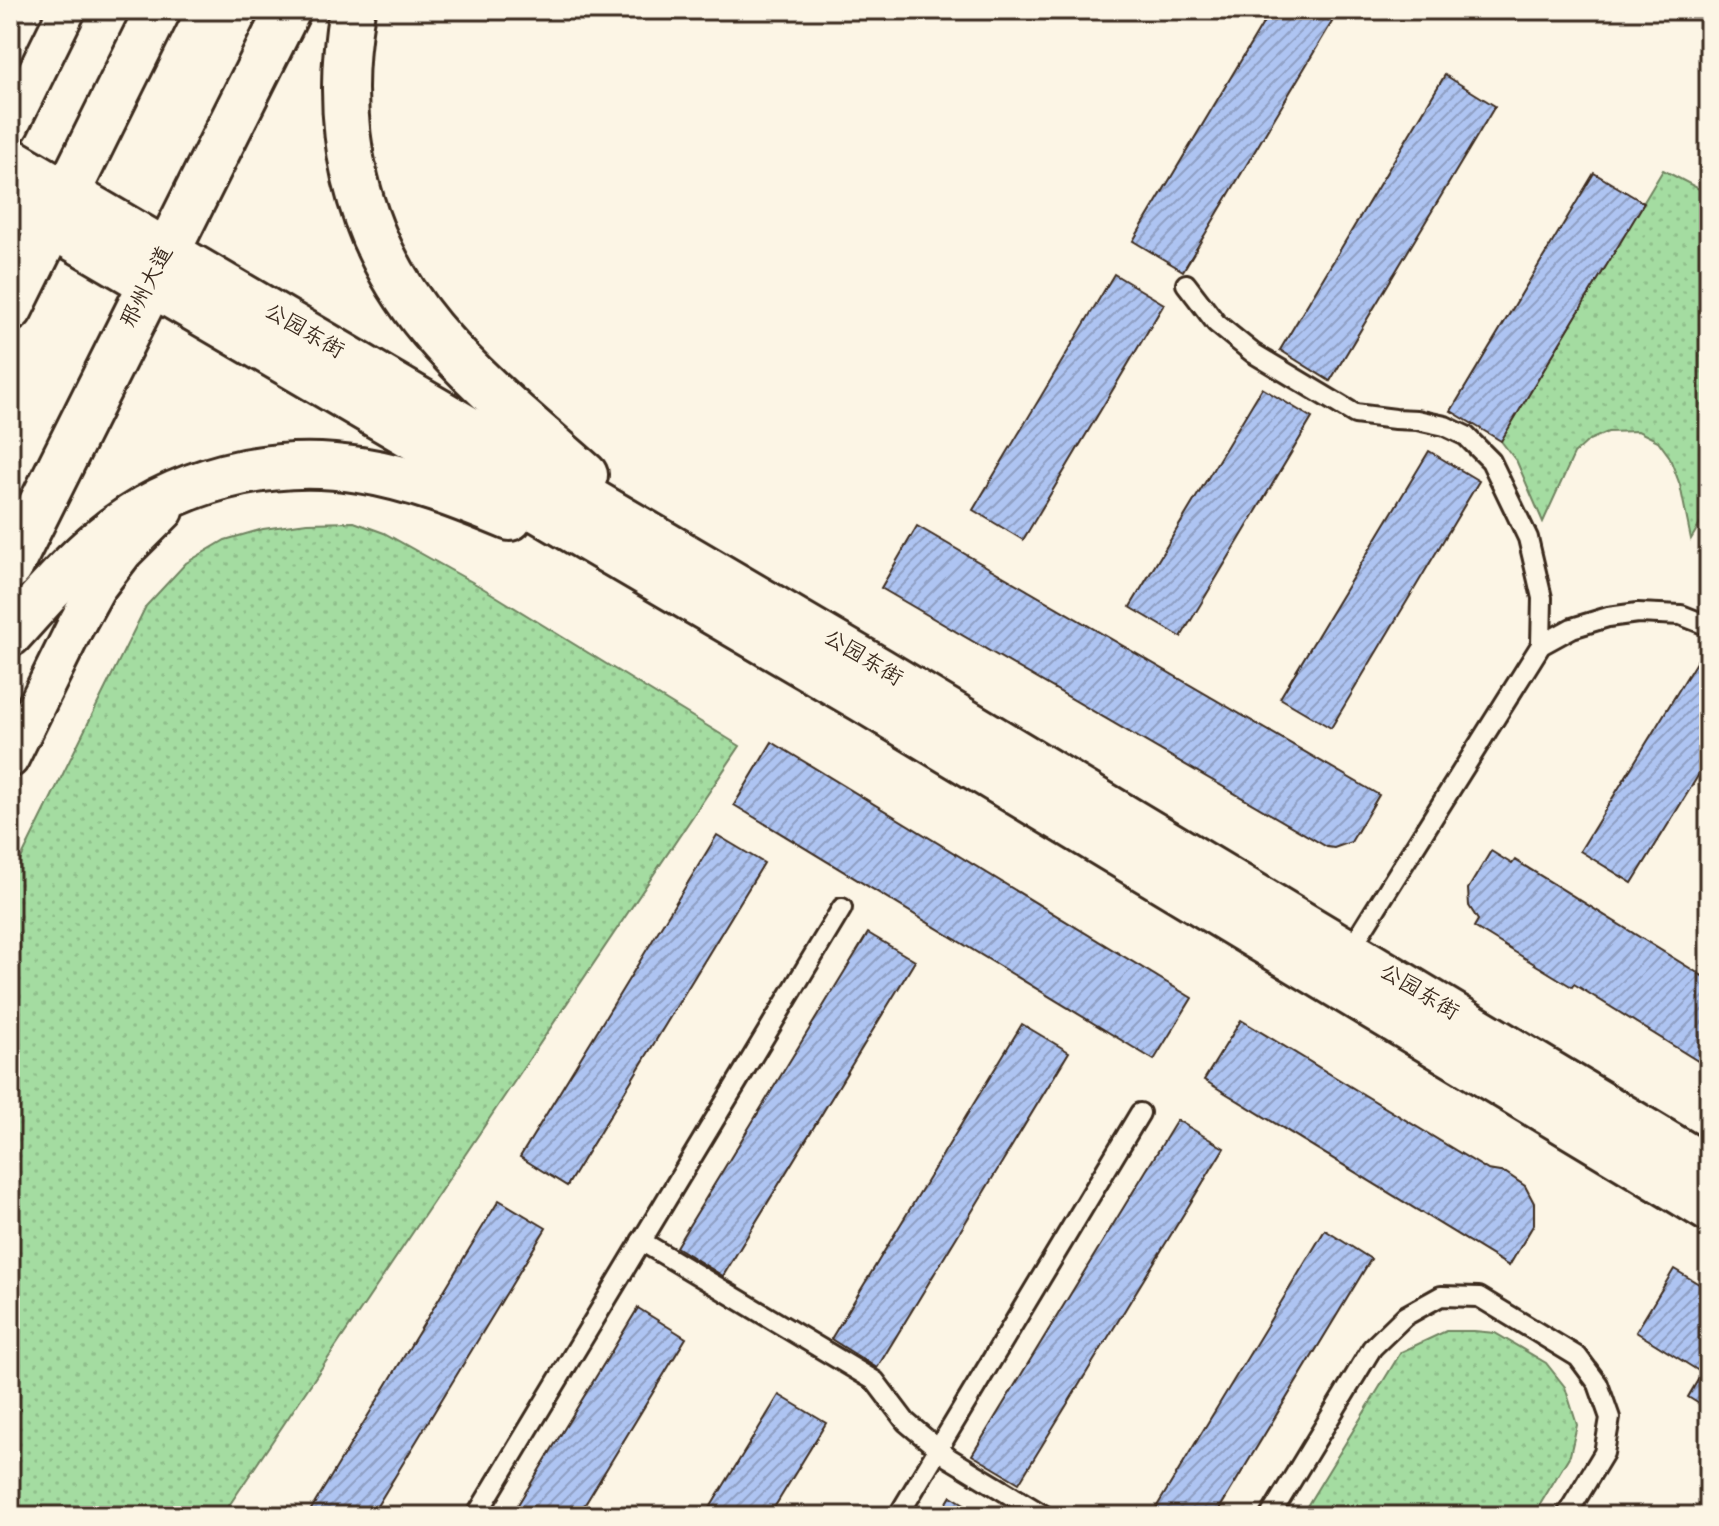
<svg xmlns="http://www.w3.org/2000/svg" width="1719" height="1526" font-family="'Gochi Hand','LXGW WenKai TC',sans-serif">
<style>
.grass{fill:url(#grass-dots);stroke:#708360;stroke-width:2}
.building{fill:url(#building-hatch);stroke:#3b2a1e;stroke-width:2}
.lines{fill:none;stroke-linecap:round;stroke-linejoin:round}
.lane-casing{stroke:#3b2a1e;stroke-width:24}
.street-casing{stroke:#3b2a1e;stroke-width:42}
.secondary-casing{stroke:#3b2a1e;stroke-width:50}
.primary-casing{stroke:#3b2a1e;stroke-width:50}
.lane{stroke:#fcf5e5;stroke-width:18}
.street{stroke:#fcf5e5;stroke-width:36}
.secondary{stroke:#fcf5e5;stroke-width:44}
.primary{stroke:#fcf5e5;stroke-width:44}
.labels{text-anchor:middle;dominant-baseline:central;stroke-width:6;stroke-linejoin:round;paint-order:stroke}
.street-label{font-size:22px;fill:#3b2a1e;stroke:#fcf5e5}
</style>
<defs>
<pattern id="grass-dots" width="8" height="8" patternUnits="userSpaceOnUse" patternTransform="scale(2)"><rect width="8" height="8" fill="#a4dca1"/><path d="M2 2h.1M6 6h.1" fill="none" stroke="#8ebd8a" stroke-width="1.8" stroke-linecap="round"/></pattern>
<pattern id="building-hatch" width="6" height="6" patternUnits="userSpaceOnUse" patternTransform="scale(2)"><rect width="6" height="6" fill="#aec4f2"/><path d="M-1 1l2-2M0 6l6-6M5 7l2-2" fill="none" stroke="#8f9fc3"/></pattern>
</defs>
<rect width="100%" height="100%" fill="#fcf5e5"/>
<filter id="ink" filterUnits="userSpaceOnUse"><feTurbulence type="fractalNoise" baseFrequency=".0125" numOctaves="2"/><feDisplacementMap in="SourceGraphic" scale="16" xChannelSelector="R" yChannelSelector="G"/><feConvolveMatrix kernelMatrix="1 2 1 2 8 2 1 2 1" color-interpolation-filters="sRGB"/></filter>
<g filter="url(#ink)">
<g class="grass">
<polygon points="1663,170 1709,194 1709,509 1691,539 1680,485 1669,456 1658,441 1638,431 1608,432 1589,440 1574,454 1543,522 1517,462 1501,441"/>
<polygon points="354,522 384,533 481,587 740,746 222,1516 10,1516 10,881 146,606 186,563 225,540 263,529 307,523"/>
<polygon points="1446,1331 1474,1331 1495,1333 1546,1363 1565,1387 1577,1425 1570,1455 1533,1516 1301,1516 1401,1352"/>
</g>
<g class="building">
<polygon points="1271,10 1312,10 1332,22 1183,271 1133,241"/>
<polygon points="1445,75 1495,106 1330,381 1280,350"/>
<polygon points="1594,173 1644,203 1501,441 1451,411"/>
<polygon points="1114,274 1164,304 1023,540 973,510"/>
<polygon points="1262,388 1312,418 1181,637 1130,607"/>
<polygon points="1429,451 1479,481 1331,728 1280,698"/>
<polygon points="917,526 1379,795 1351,842 1334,848 1327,847 881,588"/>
<polygon points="1709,641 1709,758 1632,883 1580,851"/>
<polygon points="772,742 1192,998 1154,1060 734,805"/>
<polygon points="717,835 764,863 567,1186 520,1157"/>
<polygon points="1491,851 1512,864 1515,860 1709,980 1709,1068 1574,984 1572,987 1474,927 1478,920 1469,906 1468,889"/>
<polygon points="868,933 915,961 723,1276 676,1247"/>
<polygon points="1241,1020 1488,1170 1506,1173 1525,1186 1534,1203 1534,1224 1509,1266 1204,1080"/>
<polygon points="1022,1024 1069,1052 877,1368 831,1339"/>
<polygon points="1177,1120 1224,1148 1019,1483 972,1455"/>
<polygon points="499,1200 546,1228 371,1516 307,1516"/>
<polygon points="1325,1230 1371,1259 1215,1516 1151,1516"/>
<polygon points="1674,1269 1709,1290 1709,1410 1688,1397 1702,1373 1636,1332"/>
<polygon points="638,1308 686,1338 578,1516 511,1516"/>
<polygon points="779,1395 826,1423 769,1516 705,1516"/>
<polygon points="951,1496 984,1516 939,1516"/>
</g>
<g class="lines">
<defs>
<g id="lane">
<polyline points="1186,284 1216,323 1253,353 1355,414 1395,419 1417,420 1445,426 1466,436 1491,461 1528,538 1542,598 1541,645"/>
<polyline points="1348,953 1541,645 1572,628 1608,617 1638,613 1681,615 1709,626"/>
<polyline points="641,1241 875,1381 906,1422 949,1458 1045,1516"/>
<polyline points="476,1516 842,908"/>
<polyline points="898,1516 1140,1113"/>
<polyline points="1270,1516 1372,1348 1405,1316 1441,1296 1479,1297 1578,1357 1598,1384 1610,1418 1604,1453 1566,1516"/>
</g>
<g id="street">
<polyline points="10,126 67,10"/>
<polyline points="10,759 75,627 96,589 124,552 165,511"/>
</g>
<g id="secondary">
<path d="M352,10C332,126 354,237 431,329C476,383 532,428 585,475"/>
<polyline points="10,160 879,670 1709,1169"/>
<polyline points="10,201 862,699 1709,1209"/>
<path d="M10,634C40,601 69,566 103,538C173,480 270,455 360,470C411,478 462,498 510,518"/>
</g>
<g id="primary">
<polyline points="10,309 158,10"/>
<polyline points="10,567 288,10"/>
</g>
</defs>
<use href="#lane" class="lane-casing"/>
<use href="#street" class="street-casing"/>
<use href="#secondary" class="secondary-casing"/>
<use href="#primary" class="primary-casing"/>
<use href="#lane" class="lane"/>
<use href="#street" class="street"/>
<use href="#secondary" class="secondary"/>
<use href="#primary" class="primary"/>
</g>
</g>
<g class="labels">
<g class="street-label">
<text transform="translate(149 288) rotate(-63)">邢州大道</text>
<text transform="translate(303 333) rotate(30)">公园东街</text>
<text transform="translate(862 660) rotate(31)">公园东街</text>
<text transform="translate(1418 994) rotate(31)">公园东街</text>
</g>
</g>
<rect width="1719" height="1526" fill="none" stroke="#fcf5e5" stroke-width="40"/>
<rect x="20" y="20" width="1679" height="1486" fill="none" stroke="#3b2a1e" stroke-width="3" filter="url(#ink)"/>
</svg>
